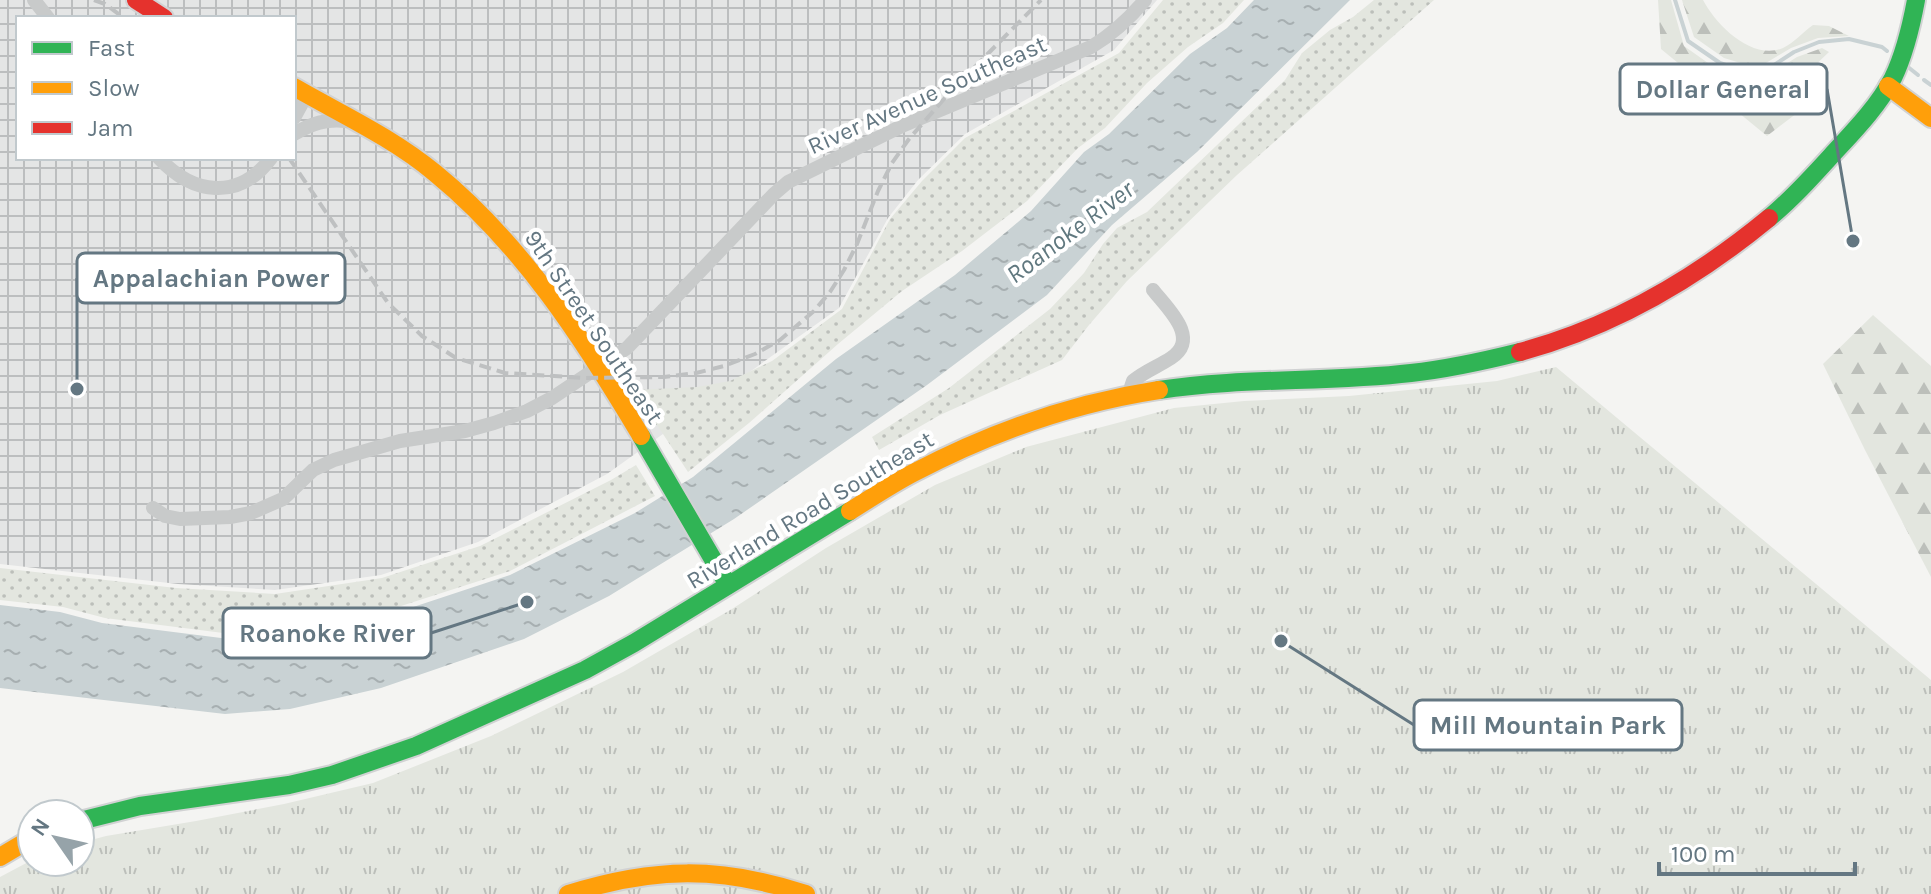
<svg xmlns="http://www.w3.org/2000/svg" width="1931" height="894" font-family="Karla,sans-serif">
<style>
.industrial{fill:url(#industrial-grid);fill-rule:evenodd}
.grass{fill:url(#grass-dots)}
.forest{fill:url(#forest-firs)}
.park{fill:url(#park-tufts)}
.water{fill:url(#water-ripples)}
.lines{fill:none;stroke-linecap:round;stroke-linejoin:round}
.stream{stroke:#c9d2d4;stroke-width:4}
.fast-casing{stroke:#d1d2d3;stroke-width:22}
.slow-casing{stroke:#d1d2d3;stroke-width:22}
.jam-casing{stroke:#d1d2d3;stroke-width:22}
.street{stroke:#c8caca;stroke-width:14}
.fast{stroke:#30b455;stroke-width:18}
.slow{stroke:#ff9f0a;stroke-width:18}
.jam{stroke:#e5322d;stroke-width:18}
.rail{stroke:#bec0c1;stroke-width:4;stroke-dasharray:12 6;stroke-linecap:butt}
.labels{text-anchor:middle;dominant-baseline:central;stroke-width:8;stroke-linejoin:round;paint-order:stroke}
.street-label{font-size:24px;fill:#647782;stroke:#fff}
.water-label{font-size:26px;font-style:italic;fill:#60787f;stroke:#fff}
.leader{fill:none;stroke:#647782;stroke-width:3}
.callout-dot{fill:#647782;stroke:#fff;stroke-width:3}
.callout{fill:#fff;stroke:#647782;stroke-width:3}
.callout-label{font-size:26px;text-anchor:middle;font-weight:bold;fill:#647782}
</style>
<defs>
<pattern id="industrial-grid" width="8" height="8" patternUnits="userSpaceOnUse" patternTransform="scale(2)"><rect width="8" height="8" fill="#e4e5e5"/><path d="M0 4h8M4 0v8" fill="none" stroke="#bcbebf"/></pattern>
<pattern id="grass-dots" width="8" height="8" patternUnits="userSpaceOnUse" patternTransform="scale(2)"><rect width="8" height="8" fill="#e3e6df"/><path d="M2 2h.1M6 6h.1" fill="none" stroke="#bcbfba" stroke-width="1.8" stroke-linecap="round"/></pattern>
<pattern id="forest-firs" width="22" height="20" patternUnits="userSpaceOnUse" patternTransform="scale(2)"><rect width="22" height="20" fill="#e3e6df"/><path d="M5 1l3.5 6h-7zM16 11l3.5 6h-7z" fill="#bcbfba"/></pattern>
<pattern id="park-tufts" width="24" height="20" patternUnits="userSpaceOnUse" patternTransform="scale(2)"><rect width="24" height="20" fill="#e3e6df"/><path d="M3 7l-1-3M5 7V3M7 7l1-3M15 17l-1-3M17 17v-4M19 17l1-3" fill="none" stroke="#bcbfba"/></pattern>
<pattern id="water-ripples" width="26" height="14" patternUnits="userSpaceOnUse" patternTransform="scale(2)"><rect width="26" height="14" fill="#c9d2d4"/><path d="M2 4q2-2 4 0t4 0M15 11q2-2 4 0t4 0" fill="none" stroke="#a7afb1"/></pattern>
</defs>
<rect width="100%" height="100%" fill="#f4f4f2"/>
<path class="industrial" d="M0,0H1157L1114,50L965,134L918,180L888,218L839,308L607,474L478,542L381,575L275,590L178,584L0,564ZM18,18H294V158H18Z"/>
<g class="grass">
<polygon points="1163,0 1244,0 1223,23 1188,47 1147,83 1105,128 1078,148 1027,201 962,251 902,291 838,344 749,423 688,472 634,390 697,387 730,381 772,361 842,309 890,219 922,181 965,138 1119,53"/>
<polygon points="1374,0 1434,0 1237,175 1127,281 1089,325 1062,360 940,415 879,450 872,437 949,388 1050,309 1084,273 1103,244 1117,228 1147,212 1285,80 1302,53 1330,30 1353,17"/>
<polygon points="636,465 655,496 510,571 373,615 280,635 239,635 105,618 63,607 0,600 0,568 176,588 275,594 382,578 480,546 611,480"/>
</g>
<g class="forest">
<polygon points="1658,0 1671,0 1684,46 1718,70 1749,78 1770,74 1797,57 1822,48 1829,52 1807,73 1826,91 1767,136 1661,49"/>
<path d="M1682,0H1703C1716,25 1752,61 1783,48C1794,43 1803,32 1813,25L1829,26L1849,36L1818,38L1791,48L1766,63L1747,65L1724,58L1694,37Z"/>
<polygon points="1873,315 1931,366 1931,577 1865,450 1823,364"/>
</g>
<polygon class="park" points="1556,367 1931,680 1931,894 0,894 0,877 32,860 32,862 80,862 80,843 106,836 196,821 284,804 373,783 491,736 623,672 732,609 826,548 935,485 1026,447 1174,408 1244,401 1349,396 1497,381"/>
<polygon class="water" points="1254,0 1350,0 1197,152 1112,225 1047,295 927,385 734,519 609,596 524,639 381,688 290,709 225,714 0,688 0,605 60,612 102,623 237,640 279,639 374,620 510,575 635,513 693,477 836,359 955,275 1031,211 1084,152 1109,134 1190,54 1227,28"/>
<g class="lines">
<g class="stream">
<polyline points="1675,0 1688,41 1720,63 1748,73 1768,69 1794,52 1819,42 1849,39 1882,47 1887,51"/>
<polyline points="1908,67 1918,75"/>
<polyline points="1924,80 1931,85"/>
</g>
<defs>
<g id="fast">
<path d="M1769,218C1791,200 1811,178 1831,156C1853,132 1877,108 1893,78C1905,53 1911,27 1916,0"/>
<path d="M1159,390C1242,377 1327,383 1411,373C1448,369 1484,361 1520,352"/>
<polyline points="641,436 728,585"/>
<polyline points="80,821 140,806 289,785 332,775 416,746 585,670 634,643 850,511"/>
</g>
<g id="slow">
<polyline points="1888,86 1931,118"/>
<path d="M294,87C341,114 393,138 435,173C522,244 584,340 641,436"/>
<path d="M850,511C871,498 892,484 913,473C989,433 1074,403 1159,390"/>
<polyline points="0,857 32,838"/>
<path d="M568,894C654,867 720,866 806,894"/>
</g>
<g id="jam">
<polyline points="136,0 164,18"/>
<path d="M1520,352C1613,327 1695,279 1769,218"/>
</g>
</defs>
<use href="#fast" class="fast-casing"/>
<use href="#slow" class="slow-casing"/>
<use href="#jam" class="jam-casing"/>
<g class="street">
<polyline points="34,0 48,18"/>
<polyline points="294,118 307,94"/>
<path d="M294,134C312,123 326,119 346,121"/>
<path d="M159,158C193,195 239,201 271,158"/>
<path d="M1133,395L1131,387L1133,381C1145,371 1159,366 1171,358C1201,338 1167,308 1153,290"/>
<path d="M153,508L165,516L180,519L230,517L251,513L283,499L313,470L334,460L400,441L465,431L494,423L527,411L552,398L627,348L774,194L788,182L904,125L1091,47C1113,34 1129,19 1145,0"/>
</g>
<use href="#fast" class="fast"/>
<use href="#slow" class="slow"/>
<use href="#jam" class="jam"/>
<g class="rail">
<polyline points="94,0 105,4 124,18"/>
<polyline points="289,158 388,303 422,336 456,358 505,373 585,378 664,377 696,373 724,366 755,354 780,340 814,311 830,292 844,270 857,244 878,191 892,163 909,139 951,91 1041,0"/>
</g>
</g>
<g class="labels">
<g class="street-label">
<text transform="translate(927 95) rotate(-24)">River Avenue Southeast</text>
<text transform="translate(594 327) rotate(56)">9th Street Southeast</text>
<text transform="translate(810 510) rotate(-31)">Riverland Road Southeast</text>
</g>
<g class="water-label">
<text transform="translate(1070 232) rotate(-37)">Roanoke River</text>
</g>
</g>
<path class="leader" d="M1853 241L1827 89M77 389L77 278M527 602L431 633M1281 641L1414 725"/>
<g class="callout-dot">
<circle cx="1853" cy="241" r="8"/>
<circle cx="77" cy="389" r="8"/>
<circle cx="527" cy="602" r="8"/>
<circle cx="1281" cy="641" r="8"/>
</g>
<g class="callout">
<rect x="1620" y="64" width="207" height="50" rx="8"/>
<rect x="77" y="253" width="268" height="50" rx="8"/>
<rect x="223" y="608" width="208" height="50" rx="8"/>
<rect x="1414" y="700" width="268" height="50" rx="8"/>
</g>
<g class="callout-label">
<text x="1723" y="98">Dollar General</text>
<text x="211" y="287">Appalachian Power</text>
<text x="327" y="642">Roanoke River</text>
<text x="1548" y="734">Mill Mountain Park</text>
</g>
<rect x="16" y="16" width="280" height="144" fill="#ffffff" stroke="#c1c9cd" stroke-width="2"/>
<rect x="32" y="42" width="40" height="12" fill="#30b455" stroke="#c1c9cd" stroke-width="2"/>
<text x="88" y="56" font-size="24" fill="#647782">Fast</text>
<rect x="32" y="82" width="40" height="12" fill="#ff9f0a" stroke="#c1c9cd" stroke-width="2"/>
<text x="88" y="96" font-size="24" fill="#647782">Slow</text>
<rect x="32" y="122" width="40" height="12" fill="#e5322d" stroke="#c1c9cd" stroke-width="2"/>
<text x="88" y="136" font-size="24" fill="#647782">Jam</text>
<g transform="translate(56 838) rotate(304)"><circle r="38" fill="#ffffff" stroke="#c1c9cd" stroke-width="2"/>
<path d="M0-6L14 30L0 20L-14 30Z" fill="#96a3a9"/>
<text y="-12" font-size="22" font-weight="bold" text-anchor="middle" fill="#647782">N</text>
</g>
<path d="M1659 862v12h196v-12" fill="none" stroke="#647782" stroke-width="4"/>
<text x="1671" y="862" font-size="24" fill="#647782" stroke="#ffffff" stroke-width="6" paint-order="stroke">100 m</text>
</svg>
